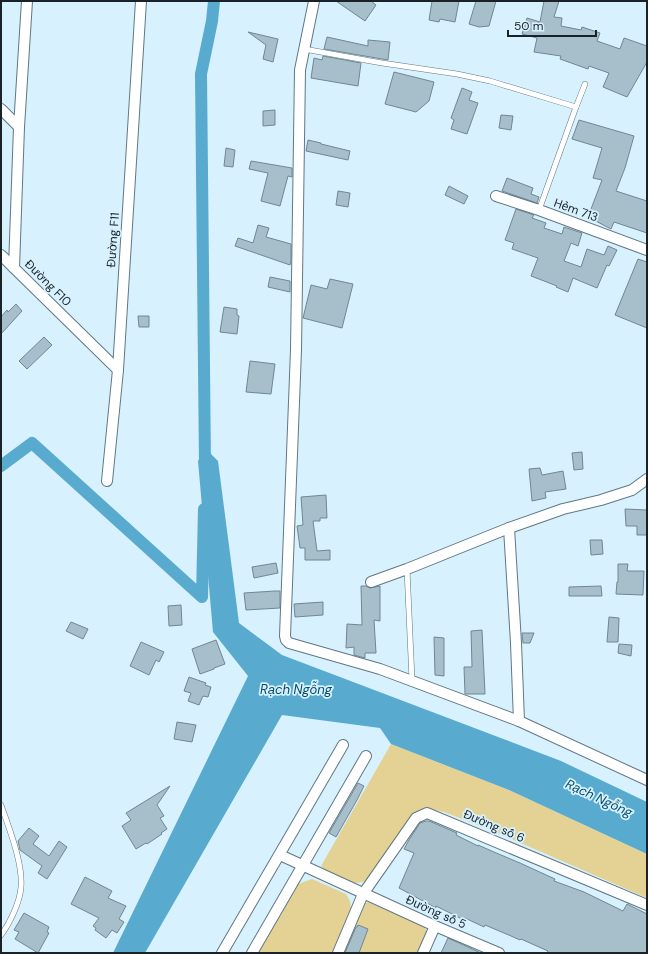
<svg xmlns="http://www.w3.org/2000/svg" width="648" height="954" font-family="'DM Sans',sans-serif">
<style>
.green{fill:#e4d294}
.water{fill:#59aacf}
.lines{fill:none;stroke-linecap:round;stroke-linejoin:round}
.canal{stroke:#59aacf;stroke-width:12}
.building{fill:#a6bfcb;stroke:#708793}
.lane-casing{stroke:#617783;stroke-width:6}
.street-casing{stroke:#617783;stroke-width:12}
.lane{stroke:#fff;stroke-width:5}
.street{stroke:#fff;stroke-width:10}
.labels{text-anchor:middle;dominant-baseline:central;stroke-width:3.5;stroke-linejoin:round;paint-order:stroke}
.street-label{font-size:12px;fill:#192227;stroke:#d7f1fe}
.water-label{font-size:13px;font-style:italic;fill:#054c65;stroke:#d7f1fe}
</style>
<rect width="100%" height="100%" fill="#d7f1fe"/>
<g class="green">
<polygon points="391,744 509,790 647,854 647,898 491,830 444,812 431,809 418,812 370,878 363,882 354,883 326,871 321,866"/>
<polygon points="312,879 346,894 350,901 351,908 351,915 335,953 257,953 272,926 298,884"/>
<polygon points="368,902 424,927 428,933 419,953 342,953 362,904"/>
</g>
<polygon class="water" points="205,448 218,461 239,623 282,655 561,761 647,802 647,854 509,790 391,744 380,728 282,715 145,953 113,953 248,676 213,632 198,461"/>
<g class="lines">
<g class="canal">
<polyline points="205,465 201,74 212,21 214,1"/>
<polyline points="1,466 32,443 202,597 204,509"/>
</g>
</g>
<g class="building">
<polygon points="336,1 371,1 376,5 365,21"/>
<polygon points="432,1 459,1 455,22 440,19 439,22 429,20"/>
<polygon points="476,1 496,1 489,26 479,27 469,24"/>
<polygon points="544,1 559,1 554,17 562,18 561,26 581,30 582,27 600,33 597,41 620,49 624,38 647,46 647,62 627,97 603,87 609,73 589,66 588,69 560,59 561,56 534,52 537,38 522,34 527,18 540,22"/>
<polygon points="248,32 278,39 273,62 263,59 266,45"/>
<polygon points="327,37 368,46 368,40 390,42 388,60 324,49"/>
<polygon points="323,56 361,63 358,86 311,78 314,58 322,60"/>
<polygon points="394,72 434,82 429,101 416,112 385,104"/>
<polygon points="462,88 472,92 469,100 478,103 467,134 451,129 454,120 451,118"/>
<polygon points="275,110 275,125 263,126 263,111"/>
<polygon points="501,115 513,116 511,130 499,128"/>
<polygon points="579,120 634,136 625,168 616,191 647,201 647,233 614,222 611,229 588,217 602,180 593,178 602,148 572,139"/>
<polygon points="308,140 321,143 321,144 350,151 348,160 306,151"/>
<polygon points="226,148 235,150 233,167 224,166"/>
<polygon points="251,161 292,168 292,177 288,176 280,206 261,201 268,173 249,169"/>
<polygon points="507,178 533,188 531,194 539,197 537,203 502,191"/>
<polygon points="449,186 468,196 464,204 445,195"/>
<polygon points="338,191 350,193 348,207 336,205"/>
<polygon points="516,209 534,215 532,218 546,223 544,228 562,234 564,227 582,233 578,246 571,243 564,261 581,267 587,249 604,255 608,246 617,250 609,266 607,265 597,288 573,278 568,292 556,287 557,286 531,276 538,258 512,249 514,243 505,240"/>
<polygon points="258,225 269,228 266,237 291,244 291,261 290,265 235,246 238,238 253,243"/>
<polygon points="638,259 647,262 647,328 615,315"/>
<polygon points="270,277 290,281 290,292 268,287"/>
<polygon points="330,279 353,284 342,328 303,318 311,285 327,289"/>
<polygon points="16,304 22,311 1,334 1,317 7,310 8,312"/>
<polygon points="224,307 237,309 237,315 239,316 237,334 220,332"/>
<polygon points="138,316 149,316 149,327 139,327"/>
<polygon points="44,337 52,345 27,369 19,361"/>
<polygon points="250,361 275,364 271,394 246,392"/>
<polygon points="582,452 583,469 574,470 572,453"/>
<polygon points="540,468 542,475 563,471 566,489 545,492 546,498 532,501 529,469"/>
<polygon points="326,495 327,518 320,518 320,521 313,521 317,551 330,550 330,560 305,560 305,548 300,548 297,526 303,525 301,497"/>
<polygon points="625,509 647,510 647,535 637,535 637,526 626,526"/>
<polygon points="590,540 602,540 603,554 591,555"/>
<polygon points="276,563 278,573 254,578 252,567"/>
<polygon points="618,564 628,564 627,571 644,571 643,595 616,594 617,582 618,582"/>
<polygon points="361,586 366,586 370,588 380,586 380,621 374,620 376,653 365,653 365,658 354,655 354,647 346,648 347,624 362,625"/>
<polygon points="601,586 602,596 569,596 569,587"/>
<polygon points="275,591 280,591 280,608 246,610 244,593"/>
<polygon points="323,602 323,615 295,617 294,604"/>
<polygon points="181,605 182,625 169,626 168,606"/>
<polygon points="609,617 619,618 618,642 607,642"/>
<polygon points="71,622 88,629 83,639 66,631"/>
<polygon points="482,630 485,694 465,694 464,667 472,667 471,631"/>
<polygon points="522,633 534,633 530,643 523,643"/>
<polygon points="434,637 444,638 444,676 435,675"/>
<polygon points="216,640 225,664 214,668 214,669 200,674 192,649"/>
<polygon points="141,642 164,652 159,662 156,660 149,675 130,666"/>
<polygon points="619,644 632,645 631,656 618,653"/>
<polygon points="189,677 206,683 205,685 211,687 208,697 203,696 199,705 188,701 191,693 184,691"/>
<polygon points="177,722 196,725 192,742 174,739"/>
<polygon points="358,783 364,786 357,800 336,837 329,833"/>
<polygon points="170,786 157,805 164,816 160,818 167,829 161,833 162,834 147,844 146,843 136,849 122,826 131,820 126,813"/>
<polygon points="426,821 429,821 457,833 456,835 478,846 478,845 494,852 520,863 555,879 554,881 584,892 623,911 627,904 647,914 647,953 547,953 548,951 521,939 520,940 511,936 485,925 484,927 465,918 464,920 436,906 436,908 399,888 414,853 404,849 409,840 420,823"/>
<polygon points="29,828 39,836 33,844 49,856 59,841 67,847 47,879 38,873 42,866 20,850 18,841"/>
<polygon points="85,877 112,891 108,898 126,906 119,919 124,922 117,933 112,930 106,938 95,930 96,928 93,926 99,918 71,904"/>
<polygon points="24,913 49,927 47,932 49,933 38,953 15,939 19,932 14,930"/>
<polygon points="358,925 368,929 359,953 345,953 356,927 357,927"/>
<polygon points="448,938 468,947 481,953 441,953"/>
</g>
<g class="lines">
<defs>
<g id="lane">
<polyline points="304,49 382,63 457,74 490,81 576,107 539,210"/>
<polyline points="576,107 585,84"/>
<polyline points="407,569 412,680"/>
<path d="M1,805C9,828 23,863 21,887C20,902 10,923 1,935"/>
</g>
<g id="street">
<polyline points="27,1 19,127 14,268 118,370"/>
<polyline points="314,1 300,70 296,350 285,636 286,640 289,643 380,669 519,721 647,780"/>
<polyline points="1,109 19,127"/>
<polyline points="496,196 539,210 647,250"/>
<polyline points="1,255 14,268"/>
<polyline points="107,481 118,370 141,1"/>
<polyline points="509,528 516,643 519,721"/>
<polyline points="371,582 407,569 509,528 563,509 601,500 632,490 647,479"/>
<polyline points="280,855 435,926 499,953"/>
<polyline points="222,953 343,745"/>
<polyline points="252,953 366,756"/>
<polyline points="338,953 363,894 416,818 427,813 647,905"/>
<polyline points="423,953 435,926"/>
</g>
</defs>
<use href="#lane" class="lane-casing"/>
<use href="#street" class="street-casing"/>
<use href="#lane" class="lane"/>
<use href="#street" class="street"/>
</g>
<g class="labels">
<g class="street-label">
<text transform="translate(576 210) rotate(20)">Hẻm 713</text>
<text transform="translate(113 240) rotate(-86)">Đường F11</text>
<text transform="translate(48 283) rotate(45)">Đường F10</text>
<text transform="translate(494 826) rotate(23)">Đường số 6</text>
<text transform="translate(436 912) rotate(24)">Đường số 5</text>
</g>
<g class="water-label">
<text x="296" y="689">Rạch Ngỗng</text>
<text transform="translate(599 798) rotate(25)">Rạch Ngỗng</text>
</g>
</g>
<rect width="648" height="954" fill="none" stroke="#192227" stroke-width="4"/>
<path d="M508 30v6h88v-6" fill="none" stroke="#192227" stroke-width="2"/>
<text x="514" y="30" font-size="12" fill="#192227" stroke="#d7f1fe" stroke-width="3" paint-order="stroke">50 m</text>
</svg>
